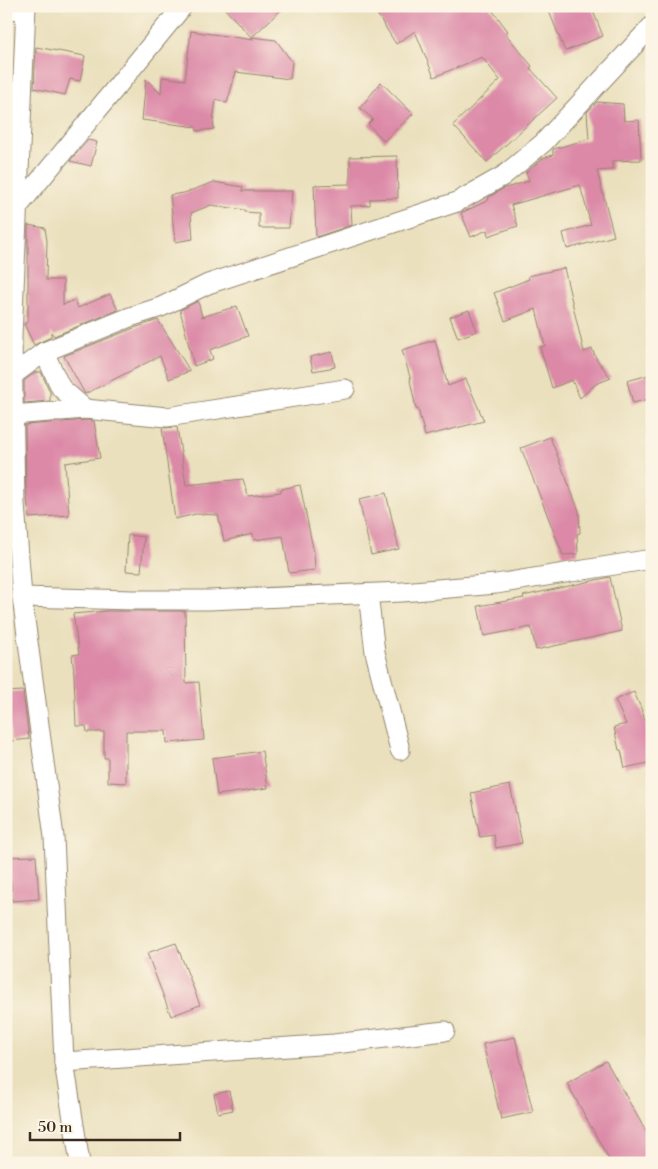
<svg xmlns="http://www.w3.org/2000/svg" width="658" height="1169" font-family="'Libre Bodoni',serif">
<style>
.building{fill:#dc89a7}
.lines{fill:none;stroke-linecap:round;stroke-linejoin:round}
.minor-casing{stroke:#92856e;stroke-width:21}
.minor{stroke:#fff;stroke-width:19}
</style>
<rect width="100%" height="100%" fill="#fcf5e5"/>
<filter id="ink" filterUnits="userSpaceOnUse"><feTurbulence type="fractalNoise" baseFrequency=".02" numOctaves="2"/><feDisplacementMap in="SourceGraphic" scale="10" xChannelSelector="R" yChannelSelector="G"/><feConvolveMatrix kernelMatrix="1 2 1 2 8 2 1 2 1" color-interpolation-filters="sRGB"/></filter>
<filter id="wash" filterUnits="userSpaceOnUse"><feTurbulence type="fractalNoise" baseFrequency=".0096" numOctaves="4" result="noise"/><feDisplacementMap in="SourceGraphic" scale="20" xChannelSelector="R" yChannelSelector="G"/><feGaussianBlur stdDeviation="1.12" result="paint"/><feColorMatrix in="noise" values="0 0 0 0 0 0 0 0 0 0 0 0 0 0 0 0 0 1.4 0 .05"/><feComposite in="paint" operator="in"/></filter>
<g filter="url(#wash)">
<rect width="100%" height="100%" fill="#eae0bd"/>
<g id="blocks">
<g class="building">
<polygon points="222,6 285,6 252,37 276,40 292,62 290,79 236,72 227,103 216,99 213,120 214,129 197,131 196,127 142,120 146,79 161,94 162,77 185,80 191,31 254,40"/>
<polygon points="372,6 489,6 508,31 505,33 532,66 530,68 557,98 487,162 453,125 500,80 482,57 434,77 415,31 396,44"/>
<polygon points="547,6 591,6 603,36 565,51"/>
<polygon points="36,47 85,56 80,81 70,79 65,95 34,88"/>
<polygon points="381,82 413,114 384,141 368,124 373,119 360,108"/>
<polygon points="597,102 623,104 624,121 639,120 641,160 612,161 612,170 597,171 614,236 567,249 563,233 591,225 580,185 511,205 518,226 488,236 487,230 471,237 461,213 489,200 488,198 502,189 529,181 526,172 543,158 553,155 553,149 589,139 587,112"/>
<polygon points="88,140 97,142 91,166 70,161"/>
<polygon points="397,156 398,198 370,199 370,205 351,206 352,225 316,237 314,185 350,184 350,157"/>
<polygon points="214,182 243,187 242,191 292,191 289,228 259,228 259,213 245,212 245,210 211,205 191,213 193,239 175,242 170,195 184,193"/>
<polygon points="28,225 45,228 47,241 46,280 63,280 63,305 74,300 78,308 110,294 118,310 54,336 51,332 51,337 34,345 24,324 28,322"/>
<polygon points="564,268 584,352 592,349 597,360 611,378 596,384 580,398 572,380 552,388 540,347 545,346 536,309 505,321 494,293 529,279 528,276"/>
<polygon points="198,301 202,317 237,306 248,336 210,350 213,359 194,366 180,310"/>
<polygon points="469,310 477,331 458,338 450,317"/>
<polygon points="158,320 190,371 169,379 160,356 85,394 64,356 134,328"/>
<polygon points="435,340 448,386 466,379 484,421 425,436 418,409 416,409 410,380 411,380 402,350"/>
<polygon points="332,352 335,367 313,371 310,357"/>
<polygon points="36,372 41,372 50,392 50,401 24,403 24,381"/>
<polygon points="652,374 652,398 633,403 627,381"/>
<polygon points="85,420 94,421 100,458 65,463 69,515 29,518 26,487 25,425"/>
<polygon points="177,427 186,485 243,479 248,496 281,492 281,489 300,485 314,553 315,570 289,573 283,536 254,540 253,534 224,541 218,515 196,514 175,519 162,428"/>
<polygon points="550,437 579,511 580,533 577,534 578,554 563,555 521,448"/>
<polygon points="386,493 399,549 371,555 359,499"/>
<polygon points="128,535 144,537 141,572 126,571"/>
<polygon points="610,577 622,631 536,650 531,627 484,636 478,606 524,598 523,596"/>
<polygon points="107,611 185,611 186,683 199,682 204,740 167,743 166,731 126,731 126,783 108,782 108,758 104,758 104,732 87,732 86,726 76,726 74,674 72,655 79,654 73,614"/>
<polygon points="23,691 29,739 11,741 6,692"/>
<polygon points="634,692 643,713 652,755 652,762 625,768 621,750 619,750 614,727 626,724 615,700"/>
<polygon points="262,751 268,788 217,795 212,758"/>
<polygon points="510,785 522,843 496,848 494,835 480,837 471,793"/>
<polygon points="36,856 39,899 12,901 11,882 6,881 6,857"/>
<polygon points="176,943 200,1005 171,1016 147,953"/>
<polygon points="515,1037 533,1112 501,1119 483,1044"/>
<polygon points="606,1061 652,1142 652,1163 611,1163 567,1083"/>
<polygon points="229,1091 233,1110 218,1113 214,1094"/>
</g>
</g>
</g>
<g filter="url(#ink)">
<use href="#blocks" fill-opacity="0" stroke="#92856e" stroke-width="1"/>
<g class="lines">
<defs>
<g id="minor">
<polyline points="26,6 12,337 15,504 22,597 54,837 64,1062 80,1163"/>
<polyline points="6,10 26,9"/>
<polyline points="17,208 183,6"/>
<polyline points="44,352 61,388 85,409"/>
<polyline points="13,375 44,352 130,317 161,307 208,284 457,202 503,176 543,143 652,26"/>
<polyline points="13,415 85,409 167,417 345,389"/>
<polyline points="368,594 375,652 400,750"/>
<polyline points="22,597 133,600 209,600 402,592 496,584 652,559"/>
<polyline points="64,1062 334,1044 445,1031"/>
</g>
</defs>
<use href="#minor" class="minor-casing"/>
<use href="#minor" class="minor"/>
</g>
</g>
<rect width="658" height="1169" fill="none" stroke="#fcf5e5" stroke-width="25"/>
<path d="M30 1132v8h150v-8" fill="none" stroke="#3b2a1e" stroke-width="2.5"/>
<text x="38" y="1132" font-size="15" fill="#3b2a1e" stroke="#fcf5e5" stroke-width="4" paint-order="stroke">50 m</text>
</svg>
